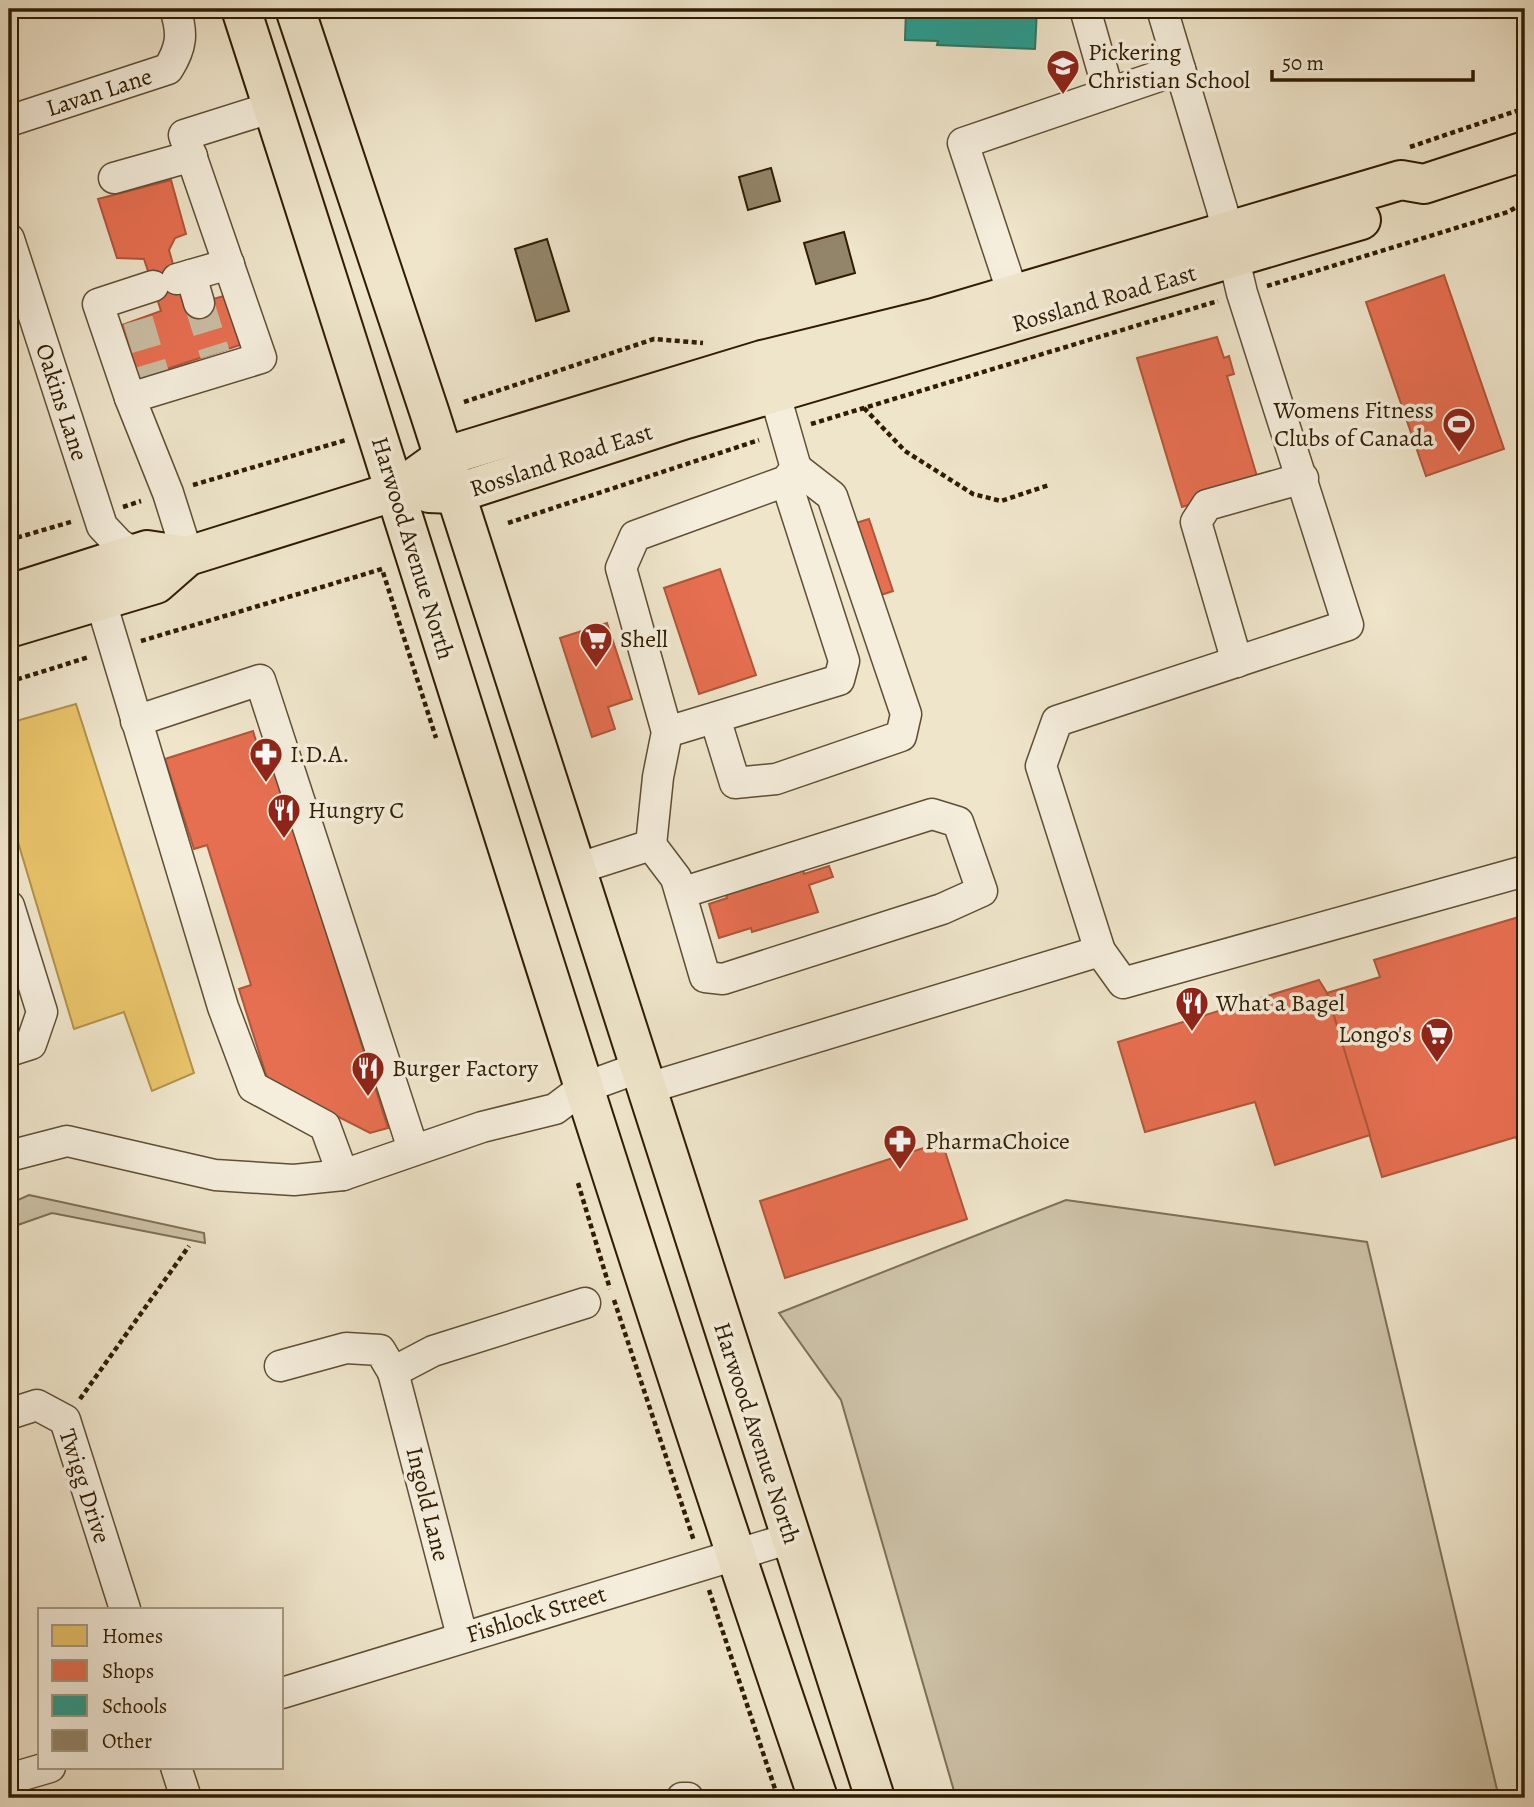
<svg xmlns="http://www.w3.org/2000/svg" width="1534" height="1807" font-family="Alegreya,serif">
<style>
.green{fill:#cec3a9;stroke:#7e7055;stroke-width:2}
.homes{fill:#e9c46a;stroke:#b1924a;stroke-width:2}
.shops{fill:#e76f51;stroke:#b05639;stroke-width:2}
.schools{fill:#2a9d8f;stroke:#2c7664;stroke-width:2}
.building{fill:#93856a;stroke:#2f1c01;stroke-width:2}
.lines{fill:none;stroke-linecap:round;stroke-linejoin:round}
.minor-tunnel{stroke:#c9bda3;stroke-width:30;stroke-dasharray:30 15;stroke-linecap:butt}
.minor-casing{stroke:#5f4e34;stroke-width:33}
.major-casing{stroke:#2f1c01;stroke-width:42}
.path{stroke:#2f1c01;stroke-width:4.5;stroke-dasharray:5 3.5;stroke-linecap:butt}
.minor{stroke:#f5eedd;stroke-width:30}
.major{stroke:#efe5cb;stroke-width:38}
.labels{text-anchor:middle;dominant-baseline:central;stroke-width:7;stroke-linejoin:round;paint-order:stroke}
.poi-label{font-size:24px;fill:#2f1c01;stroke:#f5eedd;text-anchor:start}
.street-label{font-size:24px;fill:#2f1c01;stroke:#f5eedd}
</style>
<rect width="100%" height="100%" fill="#efe5cb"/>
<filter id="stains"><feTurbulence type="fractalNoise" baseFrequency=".00286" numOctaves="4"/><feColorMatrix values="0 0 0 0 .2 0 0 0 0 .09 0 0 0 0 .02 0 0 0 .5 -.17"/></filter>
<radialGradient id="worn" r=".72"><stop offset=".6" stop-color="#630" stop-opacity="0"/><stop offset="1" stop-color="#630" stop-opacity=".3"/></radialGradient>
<g class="green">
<polygon points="1525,404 1525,528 1519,509"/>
<polygon points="29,1195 204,1233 205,1243 52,1213 9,1228 9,1204"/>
<polygon points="1066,1200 1367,1242 1499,1798 956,1798 841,1400 779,1313"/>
</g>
<polygon class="homes" points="76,704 194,1073 152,1091 124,1012 74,1029 9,812 9,723"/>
<g class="shops">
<polygon points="171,180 186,234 175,238 169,250 185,307 231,294 246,343 136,379 119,326 161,311 144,259 117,258 98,199"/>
<polygon points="1444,275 1504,449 1426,476 1366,302"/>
<polygon points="1217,337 1224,358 1229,356 1234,374 1227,376 1259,483 1182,507 1137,358"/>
<polygon points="869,519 893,591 853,604 829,531"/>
<polygon points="720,569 756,675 699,694 664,588"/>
<polygon points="607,623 632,699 608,707 615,729 592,737 560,638"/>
<polygon points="253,731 262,761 271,758 388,1128 370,1133 268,1081 239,989 251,985 207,845 194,849 165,759"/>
<polygon points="829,866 833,877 809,885 818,912 752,932 751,928 719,938 709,904 727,898 726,894 803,869 804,874"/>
<polygon points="1522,916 1525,927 1525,1168 1516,1137 1382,1177 1327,993 1380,977 1374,960"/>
<polygon points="1319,980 1327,993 1370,1135 1275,1165 1255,1102 1145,1132 1118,1042"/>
<polygon points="942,1142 967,1219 785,1278 760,1201"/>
</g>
<polygon class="schools" points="906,9 1037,9 1035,49 937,45 938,41 905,40"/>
<g class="building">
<polygon points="771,168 780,201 748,210 739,177"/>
<polygon points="844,232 855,273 816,284 804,243"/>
<polygon points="547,239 569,311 536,321 515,249"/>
</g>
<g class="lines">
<g class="minor-tunnel">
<polyline points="199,303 215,354"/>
<polyline points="138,320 154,374"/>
</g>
<defs>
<g id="minor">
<polyline points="1085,9 1109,93"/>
<path d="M9,121L168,69C182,47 183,33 175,9"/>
<polyline points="114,178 192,156"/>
<polyline points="9,239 102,526 119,544 135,554"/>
<polyline points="191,275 199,303"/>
<polyline points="177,279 229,264"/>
<polyline points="1013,294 963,143 1180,69"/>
<polyline points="130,398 98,304 153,286"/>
<polyline points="188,556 168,493 130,398 261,358 184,135 273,107"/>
<polyline points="101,602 223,1007 253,1087 325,1126 343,1175 482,1127 555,1109 583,1088 638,1068"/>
<polyline points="1237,662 1196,522 1207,505 1303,478"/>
<polyline points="715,718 735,783 776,779 901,736 906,714 832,496 796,468"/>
<polyline points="136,721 260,680 413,1149"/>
<polyline points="667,732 839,680 844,661 786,481"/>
<polyline points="651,845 676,878 705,977 723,979 942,909 982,891 958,822 932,814 681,893"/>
<polyline points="576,869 651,845 658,777 667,732 621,568 635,536 786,481 796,468 775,395"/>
<polyline points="9,906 42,1012 31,1044 9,1051"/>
<polyline points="1100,951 1123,983 1525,871"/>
<polyline points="645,1089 1100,951 1041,766 1057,721 1348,625 1242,293 1222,209 1162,9"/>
<polyline points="9,1156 67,1141 215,1175 294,1180 343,1175"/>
<polyline points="280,1366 346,1348 380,1350 393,1372"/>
<polyline points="9,1414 37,1405 65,1420 125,1609"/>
<polyline points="462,1636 393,1372 433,1351 585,1303"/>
<polyline points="282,1693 791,1538"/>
<polyline points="176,1767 186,1798"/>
<polyline points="9,1779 50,1767"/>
<polyline points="682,1798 688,1798"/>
</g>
<g id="major">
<path d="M241,9C434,605 615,1205 818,1798"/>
<polyline points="295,9 430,414 875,1798"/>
<polyline points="429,493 454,494 686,419 1361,220"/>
<polyline points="9,594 147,550 188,556"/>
<polyline points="9,628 156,584 188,556 396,491 443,457 762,360 934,318 1401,180 1424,184 1525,151"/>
</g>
</defs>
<use href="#minor" class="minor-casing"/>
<use href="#major" class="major-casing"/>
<g class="path">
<polyline points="1410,147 1525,108"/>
<polyline points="1267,286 1508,212 1525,202"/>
<polyline points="464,402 654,339 703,343"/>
<polyline points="864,408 905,451 973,494 1001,501 1049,485"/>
<polyline points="811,424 1218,301"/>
<polyline points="193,485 346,440"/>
<polyline points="123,507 141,501"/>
<polyline points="508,523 759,440"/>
<polyline points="9,540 74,521"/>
<polyline points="141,641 382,569 436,738"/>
<polyline points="9,682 89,657"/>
<polyline points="578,1183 610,1289"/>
<polyline points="614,1300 694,1541"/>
<polyline points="80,1399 189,1246"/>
<polyline points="709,1590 778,1798"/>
</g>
<use href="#minor" class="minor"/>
<use href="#major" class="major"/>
</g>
<defs>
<symbol id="school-pin" viewBox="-11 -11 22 30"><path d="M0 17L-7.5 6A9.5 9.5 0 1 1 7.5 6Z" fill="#8f2418" stroke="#f5eedd"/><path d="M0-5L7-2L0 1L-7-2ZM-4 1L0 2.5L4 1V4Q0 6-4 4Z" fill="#fff"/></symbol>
<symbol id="stadium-pin" viewBox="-11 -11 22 30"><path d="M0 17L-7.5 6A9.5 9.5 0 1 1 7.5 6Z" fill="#8f2418" stroke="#f5eedd"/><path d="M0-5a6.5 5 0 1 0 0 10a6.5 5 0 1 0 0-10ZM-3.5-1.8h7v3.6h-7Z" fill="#fff"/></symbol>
<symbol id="supermarket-pin" viewBox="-11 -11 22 30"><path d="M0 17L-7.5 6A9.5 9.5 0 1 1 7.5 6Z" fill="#8f2418" stroke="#f5eedd"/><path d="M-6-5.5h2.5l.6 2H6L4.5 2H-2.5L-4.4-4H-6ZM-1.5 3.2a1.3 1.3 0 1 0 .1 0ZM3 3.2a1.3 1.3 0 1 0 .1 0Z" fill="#fff"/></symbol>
<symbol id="pharmacy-pin" viewBox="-11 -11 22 30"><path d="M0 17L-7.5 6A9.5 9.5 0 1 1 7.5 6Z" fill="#8f2418" stroke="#f5eedd"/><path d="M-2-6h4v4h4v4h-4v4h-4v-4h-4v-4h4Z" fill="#fff"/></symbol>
<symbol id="restaurant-pin" viewBox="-11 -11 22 30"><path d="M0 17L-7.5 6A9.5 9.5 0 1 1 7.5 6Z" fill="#8f2418" stroke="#f5eedd"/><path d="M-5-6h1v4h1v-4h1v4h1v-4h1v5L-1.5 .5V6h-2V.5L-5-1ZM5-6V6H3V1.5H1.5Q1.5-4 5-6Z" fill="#fff"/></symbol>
</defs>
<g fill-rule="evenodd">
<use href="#school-pin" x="1044" y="47" width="38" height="52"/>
<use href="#stadium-pin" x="1440" y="405" width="38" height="52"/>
<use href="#supermarket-pin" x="577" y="620" width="38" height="52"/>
<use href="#pharmacy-pin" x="247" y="735" width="38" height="52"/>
<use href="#restaurant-pin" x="265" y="791" width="38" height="52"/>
<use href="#restaurant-pin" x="1173" y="984" width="38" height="52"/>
<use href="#supermarket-pin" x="1418" y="1015" width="38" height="52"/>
<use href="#restaurant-pin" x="349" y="1049" width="38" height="52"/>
<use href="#pharmacy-pin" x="881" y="1122" width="38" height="52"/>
</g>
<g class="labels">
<g class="poi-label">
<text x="1088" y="52">Pickering<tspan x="1088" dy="28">Christian School</tspan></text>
<text x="1434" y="410" text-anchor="end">Womens Fitness<tspan x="1434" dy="28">Clubs of Canada</tspan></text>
<text x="620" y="639">Shell</text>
<text x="290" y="754">I.D.A.</text>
<text x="308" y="810">Hungry C</text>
<text x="1216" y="1003">What a Bagel</text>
<text x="1412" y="1034" text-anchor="end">Longo's</text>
<text x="392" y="1068">Burger Factory</text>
<text x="925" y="1141">PharmaChoice</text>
</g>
<g class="street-label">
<text transform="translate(99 92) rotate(-18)">Lavan Lane</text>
<text transform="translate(1104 298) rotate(-16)">Rossland Road East</text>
<text transform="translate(62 402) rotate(72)">Oakins Lane</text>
<text transform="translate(561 460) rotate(-18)">Rossland Road East</text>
<text transform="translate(413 548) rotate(73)">Harwood Avenue North</text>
<text transform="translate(757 1433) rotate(72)">Harwood Avenue North</text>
<text transform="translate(85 1486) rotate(72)">Twigg Drive</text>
<text transform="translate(428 1504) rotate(76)">Ingold Lane</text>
<text transform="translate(536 1614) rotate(-17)">Fishlock Street</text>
</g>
</g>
<rect width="1534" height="1807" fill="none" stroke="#efe5cb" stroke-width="35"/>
<rect x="10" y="10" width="1513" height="1786" fill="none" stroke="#2f1c01" stroke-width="3.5"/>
<rect x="18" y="18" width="1499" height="1772" fill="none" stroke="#2f1c01" stroke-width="2"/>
<rect x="38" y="1608" width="245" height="161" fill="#f5eedd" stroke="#a69a85" stroke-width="2"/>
<rect x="52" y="1625" width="35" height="21" fill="#e9c46a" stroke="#a69a85" stroke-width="2"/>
<text x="102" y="1643" font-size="21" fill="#2f1c01">Homes</text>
<rect x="52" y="1660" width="35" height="21" fill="#e76f51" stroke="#a69a85" stroke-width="2"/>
<text x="102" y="1678" font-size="21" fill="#2f1c01">Shops</text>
<rect x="52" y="1695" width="35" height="21" fill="#2a9d8f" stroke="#a69a85" stroke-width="2"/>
<text x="102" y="1713" font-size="21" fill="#2f1c01">Schools</text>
<rect x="52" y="1730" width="35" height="21" fill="#93856a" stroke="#a69a85" stroke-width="2"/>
<text x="102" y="1748" font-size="21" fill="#2f1c01">Other</text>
<path d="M1272 70v10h201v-10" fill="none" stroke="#2f1c01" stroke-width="3.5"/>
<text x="1282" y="70" font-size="21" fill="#2f1c01" stroke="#f5eedd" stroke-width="5" paint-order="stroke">50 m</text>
<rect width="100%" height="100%" filter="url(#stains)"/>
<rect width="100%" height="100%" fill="url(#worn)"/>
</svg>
